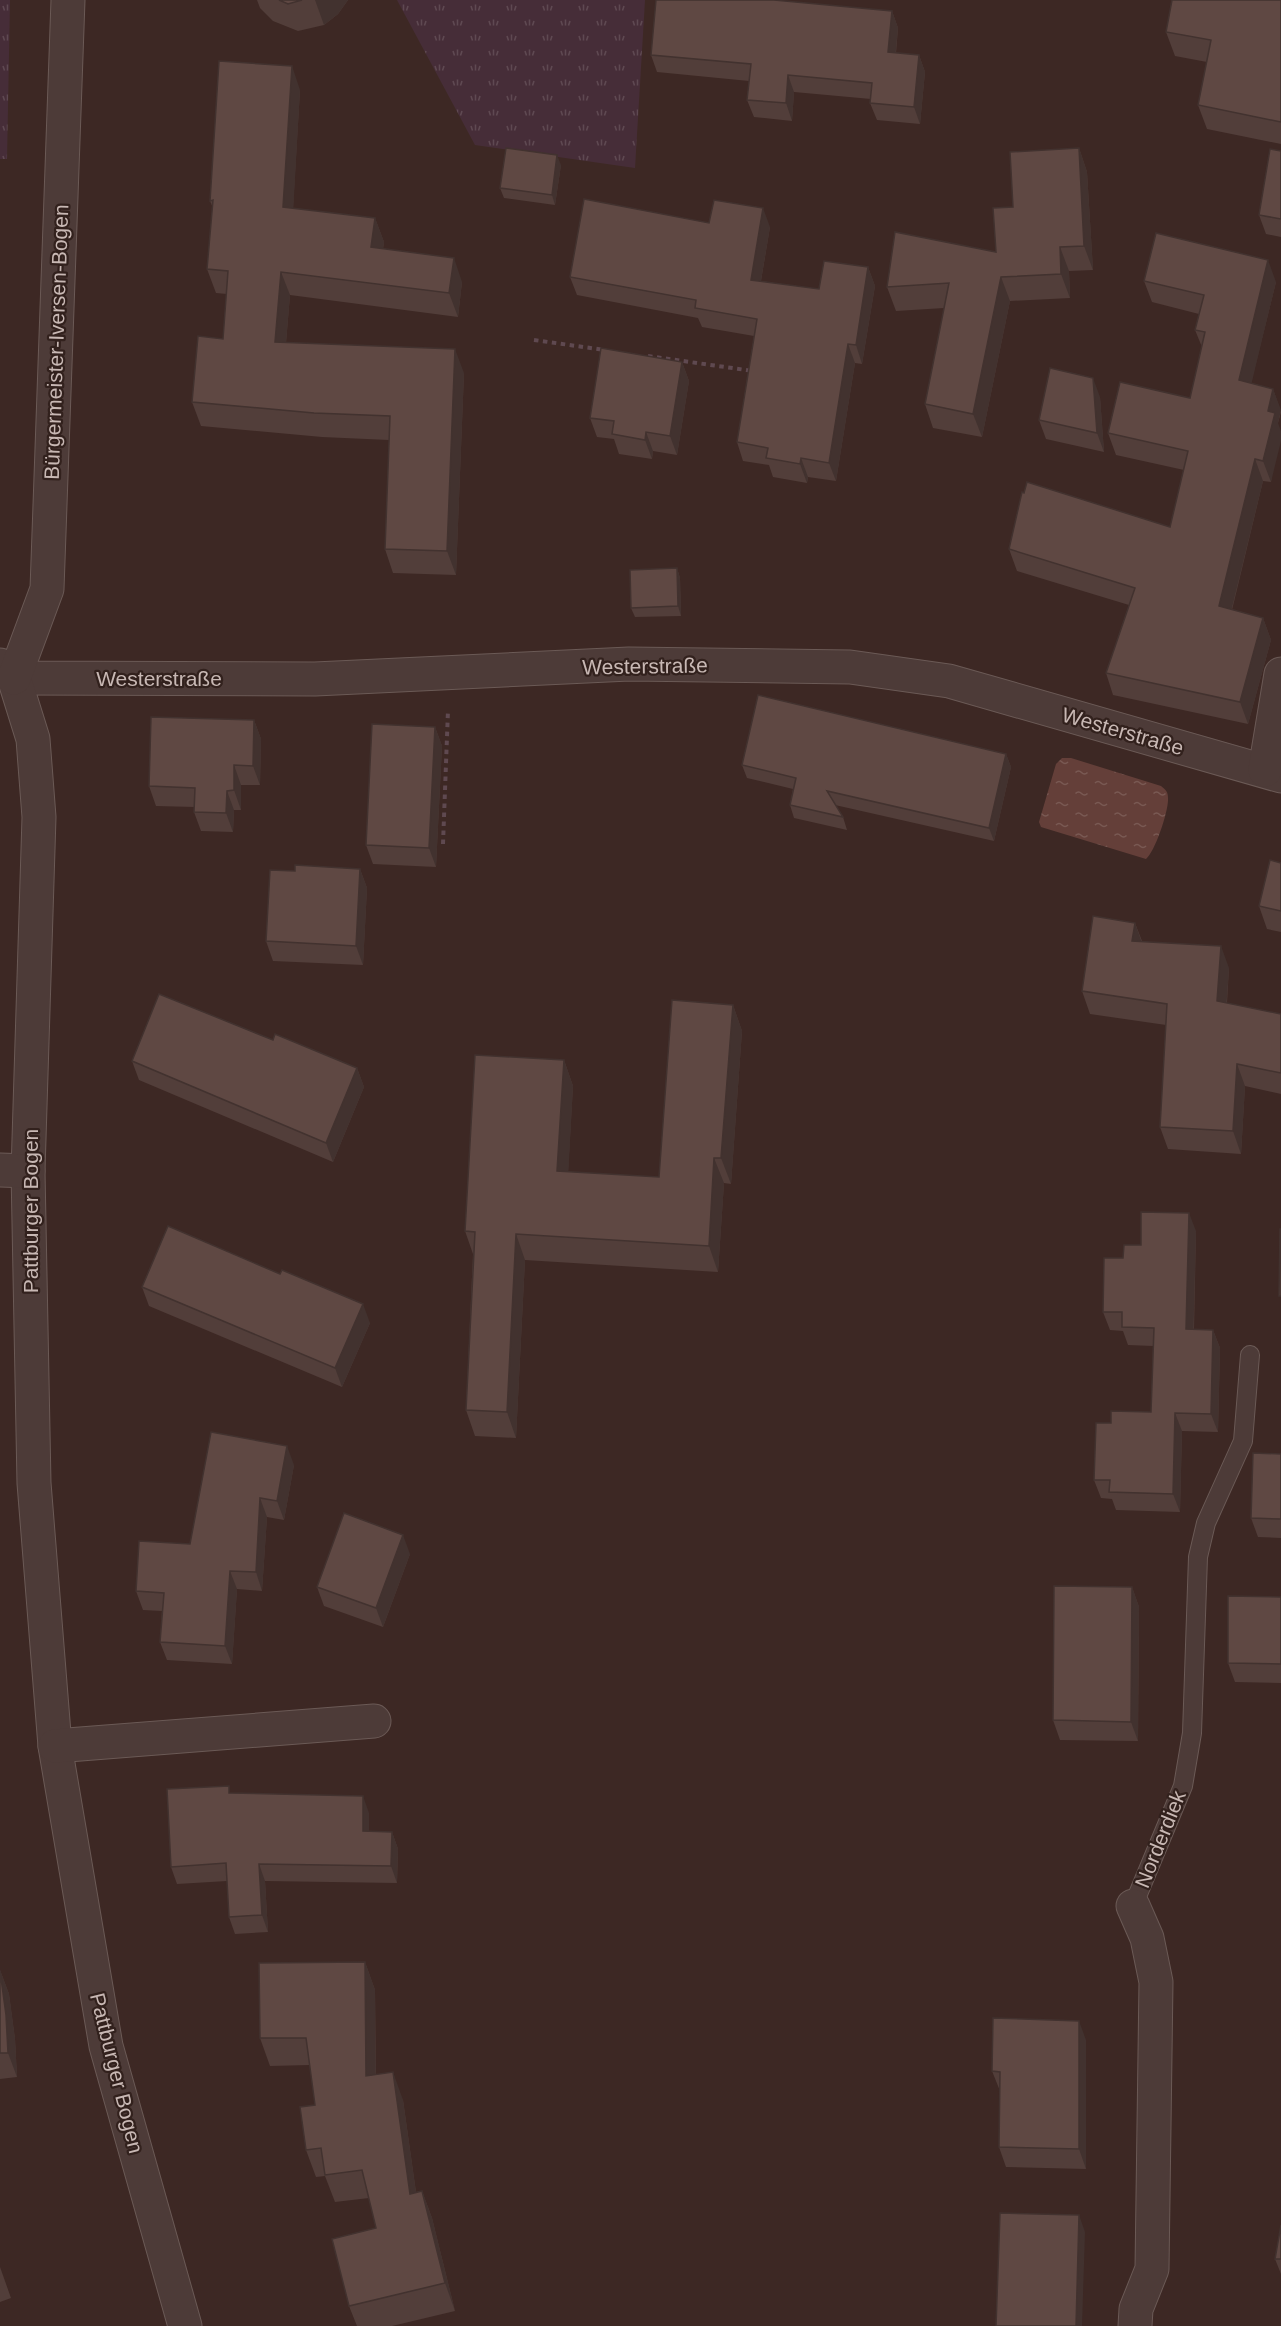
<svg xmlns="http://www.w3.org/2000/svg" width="1281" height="2326" font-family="Helvetica,sans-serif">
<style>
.grass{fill:url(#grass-tufts)}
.water{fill:url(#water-ripples)}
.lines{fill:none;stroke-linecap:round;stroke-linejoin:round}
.lane-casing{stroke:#6b5a56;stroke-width:20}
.street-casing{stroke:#6b5a56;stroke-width:35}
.path{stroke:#5f4950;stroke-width:4;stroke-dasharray:4.5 4.5;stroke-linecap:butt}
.lane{stroke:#4d3b38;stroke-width:18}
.street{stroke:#4d3b38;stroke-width:33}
.wall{fill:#523e3a}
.shaded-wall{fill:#42322f}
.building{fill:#5f4843;stroke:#42322f;stroke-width:1.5}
.labels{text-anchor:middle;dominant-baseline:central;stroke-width:4.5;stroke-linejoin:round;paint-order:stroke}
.street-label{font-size:21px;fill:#c8b8b4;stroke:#32211d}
</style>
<defs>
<pattern id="grass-tufts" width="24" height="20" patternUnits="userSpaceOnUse" patternTransform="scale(1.5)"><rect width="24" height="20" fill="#462d38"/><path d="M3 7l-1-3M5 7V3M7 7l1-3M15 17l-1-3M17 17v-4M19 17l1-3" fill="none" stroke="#5f4952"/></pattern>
<pattern id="water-ripples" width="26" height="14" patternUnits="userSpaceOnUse" patternTransform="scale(1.5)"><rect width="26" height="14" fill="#643f39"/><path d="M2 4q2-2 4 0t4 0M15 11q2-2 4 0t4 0" fill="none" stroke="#795953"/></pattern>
</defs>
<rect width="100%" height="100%" fill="#3d2824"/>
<g class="grass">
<polygon points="0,0 10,0 7,159 0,159"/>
<polygon points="397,0 645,0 635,168 475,145"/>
</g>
<path class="water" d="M1062,758H1071L1161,786C1166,790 1168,792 1168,798C1169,810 1155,852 1146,859L1041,827L1039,822L1056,764Z"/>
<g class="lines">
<defs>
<polyline id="lane" points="1133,1906 1183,1786 1192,1733 1198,1557 1206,1523 1243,1441 1250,1355"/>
<g id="street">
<polyline points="0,665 14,678 315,679 629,664 850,667 949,681 1281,776"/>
<polyline points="14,678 33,739 39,817 28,1171 34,1483 55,1746 106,2046 185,2326"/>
<polyline points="14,678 47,589 68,0"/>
<polyline points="1265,770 1281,674"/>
<polyline points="0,1170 28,1171"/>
<polyline points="55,1746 374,1721"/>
<polyline points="1133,1906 1147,1938 1156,1982 1152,2269 1136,2309 1135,2326"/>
</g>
</defs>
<use href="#lane" class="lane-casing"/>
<use href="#street" class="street-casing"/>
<g class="path">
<polyline points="534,340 605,350"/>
<polyline points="648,356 753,371"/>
<polyline points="443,844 448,710"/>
</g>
<use href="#lane" class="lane"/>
<use href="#street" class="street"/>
</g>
<g class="wall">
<polygon points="257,0 348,0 338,14 324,25 298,31 273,21 260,8"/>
<polygon points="1281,0 1281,144 1207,129 1198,105 1207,62 1175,56 1166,32"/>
<polygon points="892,11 898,28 896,53 919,55 925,72 920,124 877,120 870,103 871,99 794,92 792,121 754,117 747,100 749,81 657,72 651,55"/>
<polygon points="300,90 293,208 375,218 384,242 383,249 462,282 458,317 290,295 286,343 464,373 456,575 393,573 385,549 389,440 322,437 201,426 192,402 223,339 227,294 216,293 207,269 213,208 210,201"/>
<polygon points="1079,148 1087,172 1093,270 1069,271 1070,298 1010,301 982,437 933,428 925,404 944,308 896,311 887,287 996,252 1013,207"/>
<polygon points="1281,151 1281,237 1266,234 1259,215"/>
<polygon points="561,165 555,205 504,198 500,188"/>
<polygon points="709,223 770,227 761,281 819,289 868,267 875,286 862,364 855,363 836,481 808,477 807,483 773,477 769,465 743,461 737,442 754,336 702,327 698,318 577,295 570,277"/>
<polygon points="1144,281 1276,282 1251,383 1273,389 1281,412 1278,423 1271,482 1263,481 1232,610 1263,618 1271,640 1248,724 1113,695 1106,673 1129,605 1017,571 1009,549 1170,527 1184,470 1116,455 1108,433 1190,398 1202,347 1195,330 1199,314 1152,302"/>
<polygon points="682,362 689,381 677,455 653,451 652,459 619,454 614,439 597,437 590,418"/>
<polygon points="1100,397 1104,452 1046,439 1039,420"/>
<polygon points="677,568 680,578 681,616 635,617 631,608"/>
<polygon points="254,720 261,739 260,785 241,785 241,810 234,810 233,832 201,831 194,812 195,807 156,806 149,786"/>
<polygon points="435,727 442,746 436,867 373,864 366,845"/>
<polygon points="1006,754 1011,767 994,841 835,805 843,817 847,830 794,818 790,805 793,789 747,778 742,765"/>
<polygon points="1281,863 1281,932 1267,929 1259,906"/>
<polygon points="360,869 367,888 363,965 273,961 266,941 295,871"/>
<polygon points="1135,923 1142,941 1229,968 1227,1003 1281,1014 1281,1094 1245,1086 1241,1154 1168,1149 1160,1127 1166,1025 1090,1014 1082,991"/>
<polygon points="733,1005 742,1031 731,1184 724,1183 718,1272 525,1260 516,1438 475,1436 466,1410 473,1254 465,1231 564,1060 573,1086 568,1172 659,1177"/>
<polygon points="273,1040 357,1068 364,1087 333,1162 139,1080 132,1061"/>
<polygon points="1196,1231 1194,1329 1213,1330 1220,1348 1218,1432 1182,1431 1180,1512 1116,1510 1112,1499 1101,1498 1094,1480 1111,1423 1151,1412 1153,1346 1128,1345 1123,1331 1110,1330 1103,1312 1123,1258 1141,1245"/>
<polygon points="280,1274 370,1323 342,1387 149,1306 142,1287"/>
<polygon points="1281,1454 1281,1538 1258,1537 1251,1518"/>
<polygon points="294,1465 284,1520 267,1517 262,1591 237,1589 232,1664 167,1660 160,1642 162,1611 143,1610 136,1591 190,1544"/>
<polygon points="410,1554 383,1627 324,1606 317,1587"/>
<polygon points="1132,1587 1139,1607 1138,1741 1060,1740 1053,1720"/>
<polygon points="1281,1597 1281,1683 1235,1682 1228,1663"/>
<polygon points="232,1793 369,1813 369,1831 392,1832 398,1849 397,1883 265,1881 268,1932 235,1934 229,1917 227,1881 177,1884 171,1867"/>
<polygon points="365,1962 375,1990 376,2075 403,2100 416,2192 422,2191 432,2218 455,2311 392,2326 357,2326 349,2306 376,2228 369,2198 335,2202 325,2176 316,2177 306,2150 315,2105 310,2065 270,2066 260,2038"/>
<polygon points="0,1970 9,1994 15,2039 17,2077 0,2079"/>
<polygon points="1086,2040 1086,2169 1006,2167 999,2147 1000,2091 992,2071"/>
<polygon points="1281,2225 1281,2274 1275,2259"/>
<polygon points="0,2267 11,2298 0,2302"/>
</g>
<g class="shaded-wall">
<polygon points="315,0 348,0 338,14 324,25"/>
<polygon points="892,11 898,28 894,69 888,52"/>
<polygon points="919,55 925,72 920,124 914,107"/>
<polygon points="292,66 300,90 292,231 283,207"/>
<polygon points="788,75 794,92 792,121 786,103"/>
<polygon points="1079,148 1087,172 1093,270 1084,246"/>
<polygon points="557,155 561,165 555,205 552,195"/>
<polygon points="763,208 770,227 758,298 751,280"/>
<polygon points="375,218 384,242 380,271 371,247"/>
<polygon points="1060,247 1069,271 1070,298 1061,274"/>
<polygon points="454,258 462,282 458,317 449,293"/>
<polygon points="1268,260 1276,282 1247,402 1239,380"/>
<polygon points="868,267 875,286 862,364 856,345"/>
<polygon points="281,272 290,295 284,366 275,342"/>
<polygon points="1001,277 1010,301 982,437 973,414"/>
<polygon points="848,344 855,363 836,481 829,463"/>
<polygon points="455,349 464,373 456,575 447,551"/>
<polygon points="682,362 689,381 677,455 670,436"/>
<polygon points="1093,378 1100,397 1104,452 1097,433"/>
<polygon points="1273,389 1281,410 1278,423 1281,431 1281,441 1271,482 1263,461 1268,411"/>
<polygon points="646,432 653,451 652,459 645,440"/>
<polygon points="801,458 808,477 807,483 800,464"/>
<polygon points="1255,459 1263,481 1227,628 1219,606"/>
<polygon points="677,568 680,578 681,616 678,606"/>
<polygon points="1263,618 1271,640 1248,724 1240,702"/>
<polygon points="254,720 261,739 260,785 253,766"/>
<polygon points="435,727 442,746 436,867 429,848"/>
<polygon points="1006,754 1011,767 994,841 989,828"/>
<polygon points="234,765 241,785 241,810 234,790"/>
<polygon points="227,791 234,810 233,832 226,813"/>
<polygon points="360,869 367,888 363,965 356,946"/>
<polygon points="1135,923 1143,946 1132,941"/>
<polygon points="1221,946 1229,968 1225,1024 1217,1001"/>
<polygon points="733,1005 742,1031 731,1184 721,1158"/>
<polygon points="564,1060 573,1086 567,1197 557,1171"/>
<polygon points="1237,1064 1245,1086 1241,1154 1233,1131"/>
<polygon points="357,1068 364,1087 333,1162 326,1143"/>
<polygon points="714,1158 724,1183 718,1272 709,1246"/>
<polygon points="1189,1213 1196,1231 1193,1347 1186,1329"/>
<polygon points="516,1234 525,1260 516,1438 507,1412"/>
<polygon points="363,1304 370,1323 342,1387 335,1368"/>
<polygon points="1213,1330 1220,1348 1218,1432 1211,1414"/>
<polygon points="1175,1413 1182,1431 1180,1512 1173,1494"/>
<polygon points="287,1446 294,1465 284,1520 277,1501"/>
<polygon points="260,1498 267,1517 262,1591 256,1572"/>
<polygon points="403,1535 410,1554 383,1627 376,1608"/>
<polygon points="230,1571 237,1589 232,1664 225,1646"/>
<polygon points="1132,1587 1139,1607 1138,1741 1131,1722"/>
<polygon points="363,1796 369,1813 369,1848 363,1831"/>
<polygon points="392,1832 398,1849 397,1883 391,1866"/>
<polygon points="259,1864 265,1881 268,1932 262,1915"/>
<polygon points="365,1962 375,1990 376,2104 366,2076"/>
<polygon points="0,1970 9,1994 15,2039 17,2077 8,2053"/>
<polygon points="1079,2021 1086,2040 1086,2169 1079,2149"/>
<polygon points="393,2072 403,2100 420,2221 410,2194"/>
<polygon points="422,2191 432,2218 455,2311 445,2283"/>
<polygon points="1079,2215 1085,2232 1082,2326 1076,2326"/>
</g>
<g class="building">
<polygon points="279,0 302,0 288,4"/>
<polygon points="656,0 774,0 892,11 888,52 919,55 914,107 870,103 872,83 788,75 786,103 747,100 751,64 651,55"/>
<polygon points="1172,0 1281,0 1281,122 1198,105 1211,40 1166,32"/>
<polygon points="219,61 292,66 283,207 375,218 371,247 454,258 449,293 281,272 275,342 455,349 447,551 385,549 390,416 314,413 192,402 198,336 223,339 228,271 207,269 213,200 210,201"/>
<polygon points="506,148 557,155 552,195 500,188"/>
<polygon points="1079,148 1084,246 1060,247 1061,274 1001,277 973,414 925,404 949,283 887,287 895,232 996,252 993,208 1013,207 1010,152"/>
<polygon points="1270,149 1281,151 1281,219 1259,215"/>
<polygon points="584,199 709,223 714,200 763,208 751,280 819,289 824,261 868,267 856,345 848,344 829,463 801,458 800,464 766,458 768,448 737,442 757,319 695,308 696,300 570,277"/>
<polygon points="1156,233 1268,260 1239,380 1273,389 1268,411 1275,413 1263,461 1255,459 1219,606 1263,618 1240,702 1106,673 1135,588 1009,549 1022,492 1024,493 1027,482 1170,527 1188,451 1108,433 1120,382 1190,398 1205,332 1195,330 1204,295 1144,281"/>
<polygon points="601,348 682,362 670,436 646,432 645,440 612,434 614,421 590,418"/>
<polygon points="1050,368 1093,378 1097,433 1039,420"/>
<polygon points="677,568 678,606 631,608 630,570"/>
<polygon points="758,695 1006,754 989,828 827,791 843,817 790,805 796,778 742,765"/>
<polygon points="151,717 254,720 253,766 234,765 234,790 227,791 226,813 194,812 195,788 149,786"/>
<polygon points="372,724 435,727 429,848 366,845"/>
<polygon points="1270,860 1281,863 1281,911 1259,906"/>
<polygon points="295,865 360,869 356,946 266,941 270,870 295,871"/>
<polygon points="1093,916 1135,923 1132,941 1221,946 1217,1001 1281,1014 1281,1073 1237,1064 1233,1131 1160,1127 1167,1004 1082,991"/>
<polygon points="159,994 273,1040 275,1034 357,1068 326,1143 132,1061"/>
<polygon points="672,1000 733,1005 721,1158 714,1158 709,1246 516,1234 507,1412 466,1410 475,1232 465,1231 475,1055 564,1060 557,1171 659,1177"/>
<polygon points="1141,1212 1189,1213 1186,1329 1213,1330 1211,1414 1175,1413 1173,1494 1109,1492 1110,1480 1094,1480 1096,1423 1111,1423 1111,1411 1151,1412 1154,1328 1122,1327 1122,1312 1103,1312 1104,1258 1123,1258 1124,1245 1141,1245"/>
<polygon points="168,1226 280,1274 282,1270 363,1304 335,1368 142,1287"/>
<polygon points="1280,1229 1281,1229 1281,1296 1279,1296"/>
<polygon points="211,1432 287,1446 277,1501 260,1498 256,1572 230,1571 225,1646 160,1642 164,1593 136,1591 139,1541 190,1544"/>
<polygon points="1253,1453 1281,1454 1281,1519 1251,1518"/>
<polygon points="344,1513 403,1535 376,1608 317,1587"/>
<polygon points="1054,1586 1132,1587 1131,1722 1053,1720"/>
<polygon points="1228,1596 1281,1597 1281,1664 1228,1663"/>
<polygon points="229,1786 229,1793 363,1796 363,1831 392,1832 391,1866 259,1864 262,1915 229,1917 226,1863 171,1867 167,1789"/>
<polygon points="365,1962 366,2076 393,2072 410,2194 422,2191 445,2283 349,2306 332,2239 376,2228 362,2170 325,2175 321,2148 306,2150 300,2107 315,2105 306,2038 260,2038 259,1963"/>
<polygon points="0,1971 6,2015 8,2053 0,2053"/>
<polygon points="993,2018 1079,2021 1079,2149 999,2147 1000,2072 992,2071"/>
<polygon points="1000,2213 1079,2215 1076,2326 996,2326"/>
<polygon points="1281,2225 1281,2259 1275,2259"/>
</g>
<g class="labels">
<g class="street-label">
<text transform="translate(56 342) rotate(-88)">Bürgermeister-Iversen-Bogen</text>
<text transform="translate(645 666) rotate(-1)">Westerstraße</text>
<text x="159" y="678">Westerstraße</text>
<text transform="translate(1123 731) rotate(16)">Westerstraße</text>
<text transform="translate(30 1211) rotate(-90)">Pattburger Bogen</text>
<text transform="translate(1160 1839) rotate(-68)">Norderdiek</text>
<text transform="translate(117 2073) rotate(76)">Pattburger Bogen</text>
</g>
</g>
</svg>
